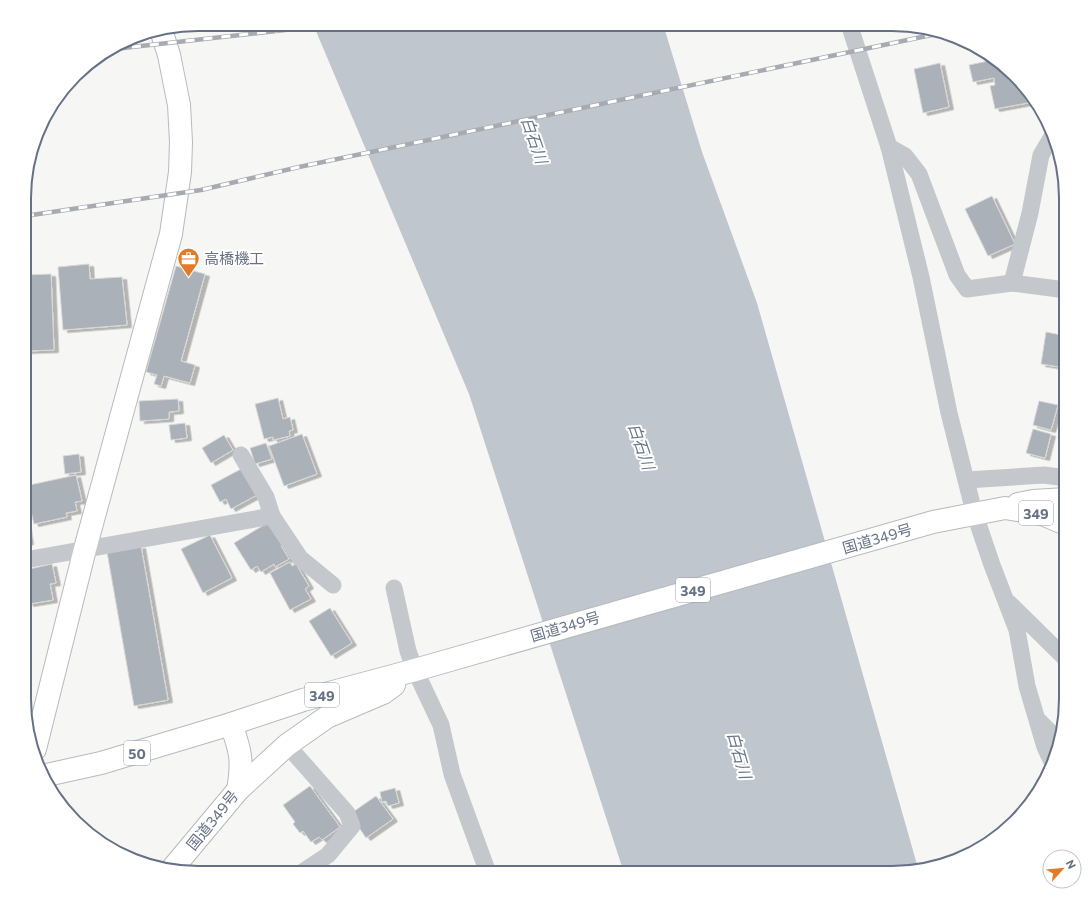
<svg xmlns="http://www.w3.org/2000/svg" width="1090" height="897" font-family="Commissioner,'Noto Sans JP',sans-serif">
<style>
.water{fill:#bfc6cd}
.building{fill:#abb1b9;stroke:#d8d9d6;filter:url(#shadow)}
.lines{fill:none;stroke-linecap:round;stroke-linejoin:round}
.secondary-casing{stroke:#b6bac0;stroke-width:24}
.primary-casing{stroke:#b7babf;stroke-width:24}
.highway-casing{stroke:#b7b9bd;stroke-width:24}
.street{stroke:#c4c7cb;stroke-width:17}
.secondary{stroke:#fff;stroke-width:22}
.primary{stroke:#fff;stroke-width:22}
.highway{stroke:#fff;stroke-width:22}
.rail-casing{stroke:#a7aab1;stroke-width:4.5}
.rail{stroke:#fff;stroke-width:3;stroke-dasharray:9;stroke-linecap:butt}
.labels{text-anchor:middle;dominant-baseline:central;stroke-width:4;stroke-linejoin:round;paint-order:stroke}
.shield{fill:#fff;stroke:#949caa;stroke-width:1}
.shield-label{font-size:14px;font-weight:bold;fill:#667185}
.poi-label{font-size:15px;fill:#667185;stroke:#fff;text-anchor:start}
.street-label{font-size:15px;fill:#667185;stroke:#fff}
.water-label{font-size:16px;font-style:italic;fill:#677888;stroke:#fff}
.rim{fill:none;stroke:#667185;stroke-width:2}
</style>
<defs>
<filter id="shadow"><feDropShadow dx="4.5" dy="2.5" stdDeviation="0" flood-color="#0004"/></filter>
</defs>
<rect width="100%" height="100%" fill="#f6f7f4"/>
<polygon class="water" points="313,24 663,24 702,152 757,303 918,868 892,873 624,873 469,394"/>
<g class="building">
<polygon points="988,57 1015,75 1033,102 995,109 990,86 995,85 994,78 973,82 969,65 988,61"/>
<polygon points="940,63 949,107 923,113 914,69"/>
<polygon points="992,196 1015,244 988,256 965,209"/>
<polygon points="89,264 90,279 122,277 127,325 63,330 58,267"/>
<polygon points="176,266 205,274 181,361 195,365 190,383 164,376 161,386 154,384 157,375 146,372"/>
<polygon points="51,274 54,350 25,351 25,275"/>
<polygon points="1046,332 1066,336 1066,368 1041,364"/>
<polygon points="278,398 283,419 290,417 293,430 289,431 290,436 273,440 273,437 264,439 255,404"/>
<polygon points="178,399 179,411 169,412 169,419 140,421 139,401"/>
<polygon points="1039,401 1058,405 1051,430 1033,425"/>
<polygon points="185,423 187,438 171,440 169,425"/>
<polygon points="1033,429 1051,434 1045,458 1026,453"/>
<polygon points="302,434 317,474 284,486 269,446"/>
<polygon points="224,435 233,450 211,463 202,448"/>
<polygon points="266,443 272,459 255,464 250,448"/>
<polygon points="1066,447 1066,464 1062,463"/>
<polygon points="79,454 81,472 65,474 63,456"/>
<polygon points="243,468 257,495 231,509 226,499 220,502 211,485"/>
<polygon points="76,475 82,501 75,502 77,511 66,513 67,517 34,524 25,486"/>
<polygon points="25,517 29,542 25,543"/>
<polygon points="269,522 283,545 281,546 289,559 275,567 274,564 261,572 257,566 251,570 234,543"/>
<polygon points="210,535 232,578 203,593 181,549"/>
<polygon points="141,546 168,700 134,706 107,552"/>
<polygon points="290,562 292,566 296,564 309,586 305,589 311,599 290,610 270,573"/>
<polygon points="52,564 56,583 50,584 53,600 29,604 25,580 25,570"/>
<polygon points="330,608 352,643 331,656 309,621"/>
<polygon points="310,786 340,827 322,840 319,837 311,842 303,831 300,833 293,824 295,822 283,805"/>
<polygon points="395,788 399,803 388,806 386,801 382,802 380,792"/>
<polygon points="376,796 393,819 366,838 350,814"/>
</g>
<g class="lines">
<defs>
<polyline id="secondary" points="35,749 85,549 171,234 180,172 181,142 179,105 169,55 161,30"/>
<polyline id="primary" points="42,776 101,763 231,724"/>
<g id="highway">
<polyline points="1018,504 1033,501 1066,499"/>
<path d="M238,790C243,761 241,752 231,724L303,700L415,670L933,522L1005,508L1042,514L1066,524"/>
<polyline points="172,869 238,790 287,745 327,717 383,693 394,685"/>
</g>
</defs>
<use href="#secondary" class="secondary-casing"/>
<use href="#primary" class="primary-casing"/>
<use href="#highway" class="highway-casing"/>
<g class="street">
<polyline points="849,24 889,147 921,277 949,413 974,512 992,565 1017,630 1027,686 1045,747 1052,762"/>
<polyline points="889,147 905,156 919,174 957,275 967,289 1012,283 1066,290"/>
<polyline points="1012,283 1030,213 1041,155 1053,135"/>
<polyline points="241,455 266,497 272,516"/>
<polyline points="967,480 1044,475 1066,478"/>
<polyline points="25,560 272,516 300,558 333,585"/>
<polyline points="394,588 408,651 415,670 441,725 452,774 488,873"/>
<polyline points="1009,603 1066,659"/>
<polyline points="1039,721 1058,740"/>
<polyline points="287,745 347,813 352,826 328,855 301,873"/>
</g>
<use href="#secondary" class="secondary"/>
<use href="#primary" class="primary"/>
<use href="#highway" class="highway"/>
<defs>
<g id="rail">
<polyline points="172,28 204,24"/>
<polyline points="114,49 338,24"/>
<polyline points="25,216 201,190 299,167 941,33"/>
</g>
</defs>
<use href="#rail" class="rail-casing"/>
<use href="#rail" class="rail"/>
</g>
<defs>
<symbol id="office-pin" viewBox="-11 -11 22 30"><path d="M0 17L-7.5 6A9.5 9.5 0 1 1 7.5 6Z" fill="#e27b29" stroke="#fff"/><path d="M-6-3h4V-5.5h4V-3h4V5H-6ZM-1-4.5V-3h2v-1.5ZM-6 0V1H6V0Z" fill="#fff"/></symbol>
</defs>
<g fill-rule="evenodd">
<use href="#office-pin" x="176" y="246" width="25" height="34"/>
</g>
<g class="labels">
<g class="shield">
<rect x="1019" y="501" width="34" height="24" rx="3"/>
<rect x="676" y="578" width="34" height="24" rx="3"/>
<rect x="305" y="683" width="34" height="24" rx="3"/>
<rect x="124" y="741" width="26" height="24" rx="3"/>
</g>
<g class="shield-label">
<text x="1036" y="513">349</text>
<text x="693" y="590">349</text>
<text x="322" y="695">349</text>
<text x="137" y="753">50</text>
</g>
<g class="poi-label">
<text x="204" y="258">高橋機工</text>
</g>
<g class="street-label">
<text transform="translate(877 538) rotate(-16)">国道349号</text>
<text transform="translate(565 626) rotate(-16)">国道349号</text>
<text transform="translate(212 820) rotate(-51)">国道349号</text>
</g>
<g class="water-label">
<text transform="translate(535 140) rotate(71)">白石川</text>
<text transform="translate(642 446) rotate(71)">白石川</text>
<text transform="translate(740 755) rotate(74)">白石川</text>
</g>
</g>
<path d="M0 0H1090V897H0ZM198 31H892A167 167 0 0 1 1059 198V699A167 167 0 0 1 892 866H198A167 167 0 0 1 31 699V198A167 167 0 0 1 198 31Z" fill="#fff" fill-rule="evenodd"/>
<path class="rim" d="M198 31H892A167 167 0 0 1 1059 198V699A167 167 0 0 1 892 866H198A167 167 0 0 1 31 699V198A167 167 0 0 1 198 31Z"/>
<g transform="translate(1062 869) rotate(63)"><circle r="19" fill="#ffffff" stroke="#c2c6ce"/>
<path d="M0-3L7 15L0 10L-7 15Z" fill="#e27b29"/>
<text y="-6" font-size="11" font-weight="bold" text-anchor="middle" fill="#667185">N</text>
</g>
</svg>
